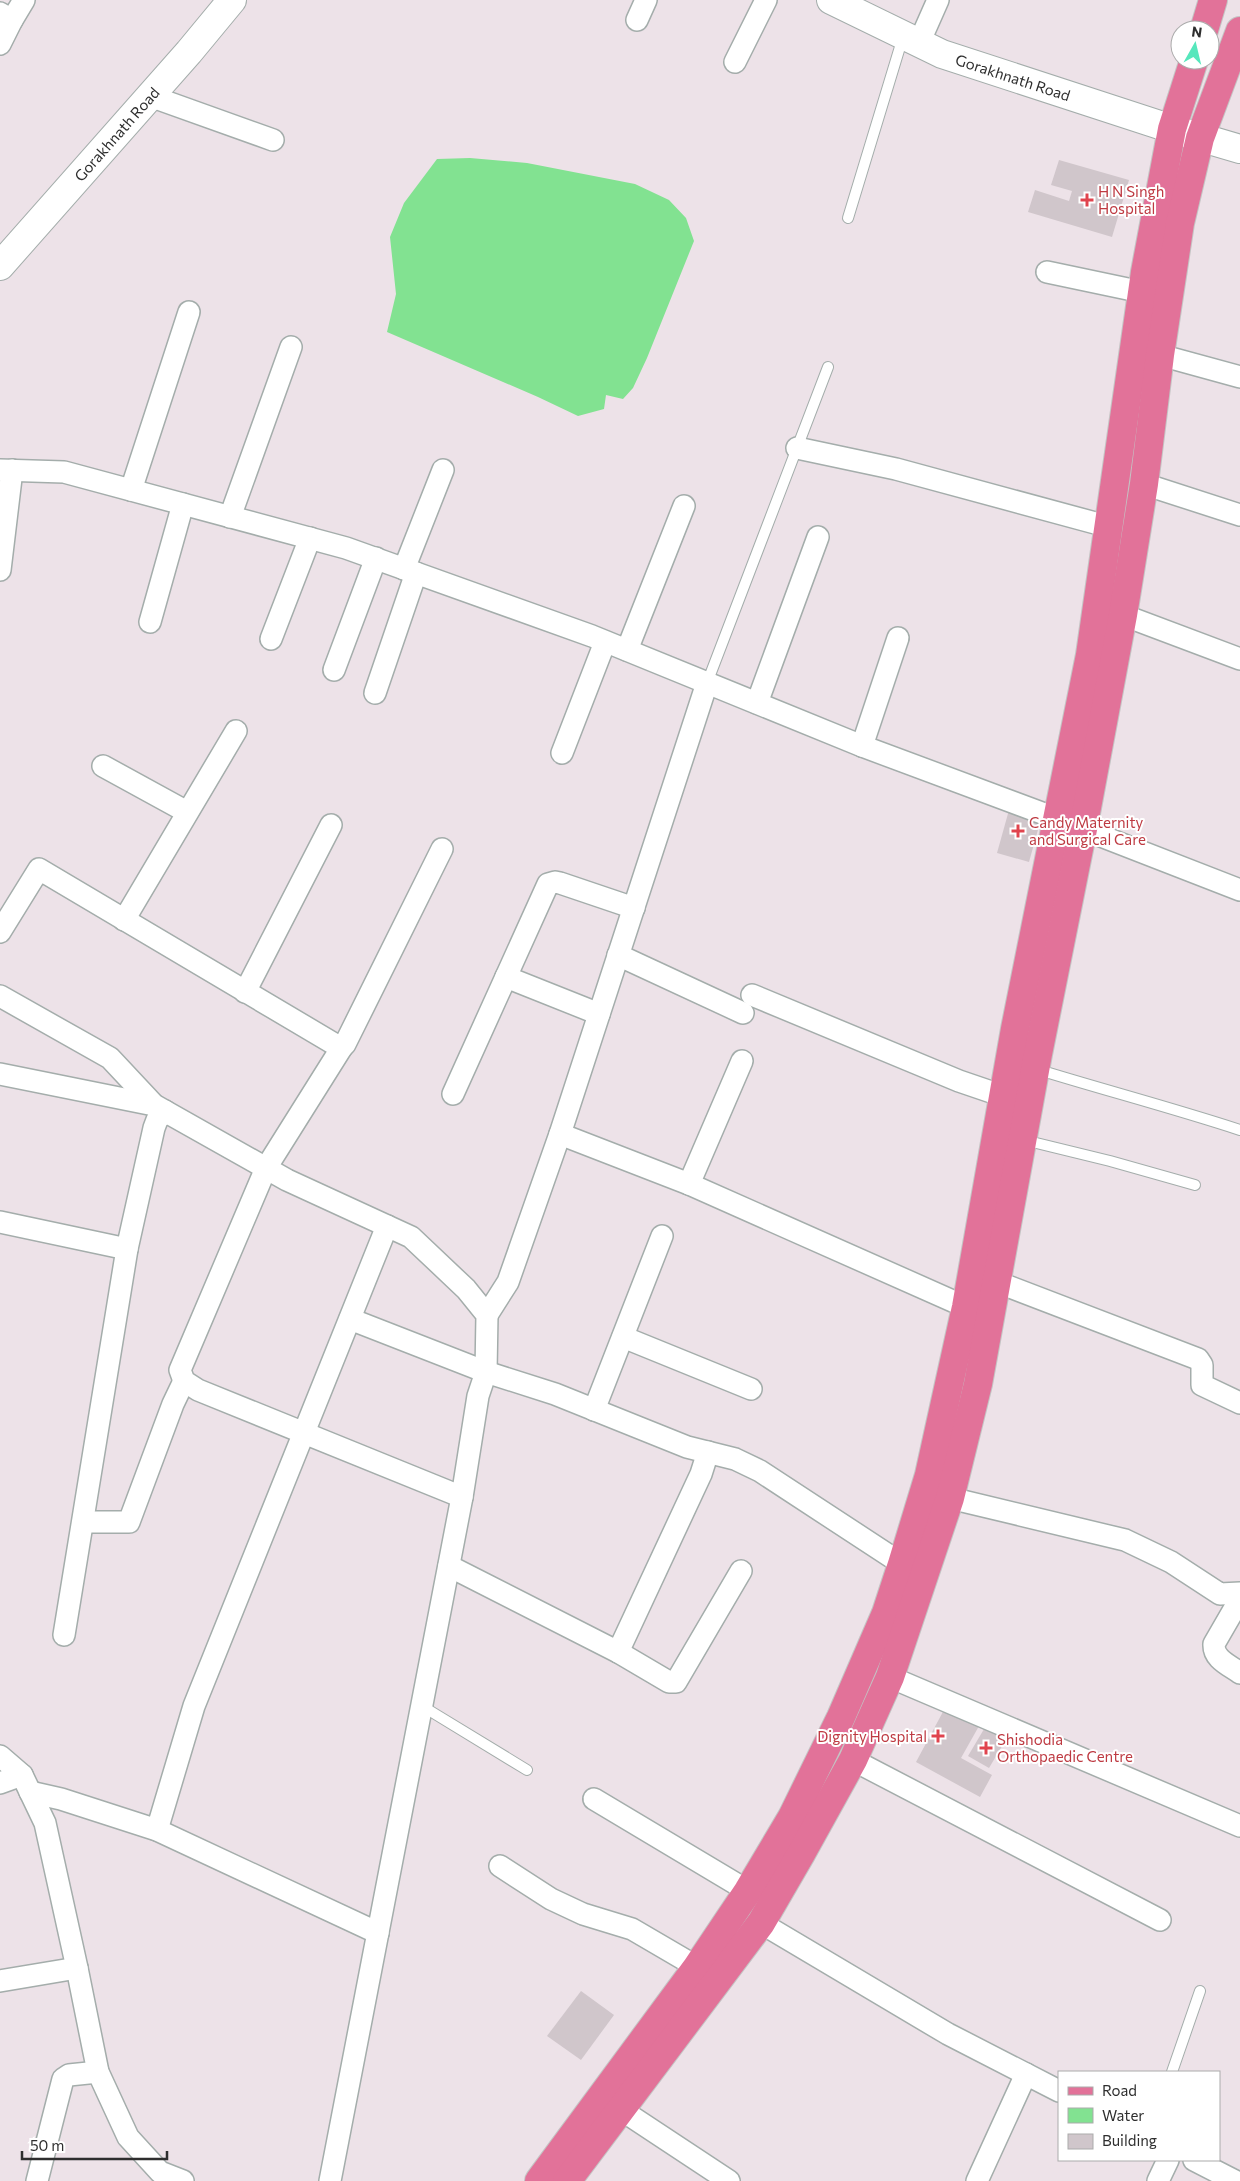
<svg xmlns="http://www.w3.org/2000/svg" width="1240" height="2181" font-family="Commissioner,sans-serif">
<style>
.water{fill:#82e291}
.building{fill:#d0c6cb}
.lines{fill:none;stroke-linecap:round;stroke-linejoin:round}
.lane-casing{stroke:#a4adab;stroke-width:12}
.street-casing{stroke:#a4adab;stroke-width:24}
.secondary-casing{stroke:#a4adab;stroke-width:30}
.primary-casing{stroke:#c4c4c4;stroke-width:30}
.lane{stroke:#fff;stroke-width:10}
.street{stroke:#fff;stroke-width:21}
.secondary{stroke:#fff;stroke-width:28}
.primary{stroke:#e27299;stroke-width:28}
.health-dot{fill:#e0444e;stroke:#fff;stroke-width:2}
.labels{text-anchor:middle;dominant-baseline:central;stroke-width:4;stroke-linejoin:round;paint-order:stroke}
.street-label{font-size:15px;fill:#2e2e2e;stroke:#fff}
.health-label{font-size:15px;fill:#be3a42;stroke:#fff;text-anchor:start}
</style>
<rect width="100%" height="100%" fill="#ede2e8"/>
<polygon class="water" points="470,158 527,163 635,184 669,200 686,218 694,241 647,358 633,388 623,399 606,395 604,409 578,416 538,397 387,332 396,294 390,237 404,203 437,159"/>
<g class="building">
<polygon points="1059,160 1129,180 1112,237 1028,212 1035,190 1069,201 1072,191 1051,185"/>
<polygon points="1009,810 1041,819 1029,862 997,853"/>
<polygon points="945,1708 979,1726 961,1758 992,1775 980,1797 916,1762"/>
<polygon points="987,1724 1008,1736 989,1768 968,1756"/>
<polygon points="581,1991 614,2015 581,2060 547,2036"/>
</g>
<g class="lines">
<defs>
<g id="lane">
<polyline points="848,218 903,37"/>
<polyline points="707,683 828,367"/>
<path d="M1036,1069C1104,1090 1173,1108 1240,1130"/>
<polyline points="1024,1140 1110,1161 1195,1185"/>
<polyline points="422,1706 527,1770"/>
<polyline points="1172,2072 1200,1991"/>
</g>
<g id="street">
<polyline points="0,13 12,20 24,0"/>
<polyline points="637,20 646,0"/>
<polyline points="919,43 938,0"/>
<polyline points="0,44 12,20"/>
<polyline points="735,62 766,0"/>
<polyline points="150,96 273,140"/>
<polyline points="1047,272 1142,292"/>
<polyline points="1160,355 1240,377"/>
<polyline points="797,448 896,469 1110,527"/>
<polyline points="0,470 64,472 346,548 592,636 862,746 1058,819"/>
<polyline points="1144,484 1240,515"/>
<polyline points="131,490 189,312"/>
<polyline points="230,517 291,347"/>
<polyline points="404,569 443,470"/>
<polyline points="0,570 12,470"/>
<polyline points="1123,615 1240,659"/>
<polyline points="150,622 183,504"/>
<polyline points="271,639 310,538"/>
<polyline points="627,650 684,506"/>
<polyline points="334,670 376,558"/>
<polyline points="375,693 416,573"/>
<polyline points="757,703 818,537"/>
<polyline points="862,746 898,638"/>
<polyline points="562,753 605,642"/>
<polyline points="103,766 187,812"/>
<polyline points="1083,829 1240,890"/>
<polyline points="124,920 236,731"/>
<polyline points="0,932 39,869 341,1048 345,1044 442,849"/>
<polyline points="618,955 743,1013"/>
<polyline points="506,977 599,1014"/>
<polyline points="245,992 331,825"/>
<polyline points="752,995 959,1081 1003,1096"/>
<polyline points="0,996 110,1058 154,1105 287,1180 411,1237 466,1289 487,1315 486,1372 478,1396 462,1497 330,2181"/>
<polyline points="342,1047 266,1168 180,1370 184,1381 198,1390 462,1497"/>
<polyline points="0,1074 154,1105"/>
<polyline points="453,1094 548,884 555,882 560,883 634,908"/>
<polyline points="560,1134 689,1184 966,1307"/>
<polyline points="689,1184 742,1061"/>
<polyline points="0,1222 127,1249"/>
<polyline points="997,1282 1198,1359 1202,1365 1202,1385 1240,1403"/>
<polyline points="487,1315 508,1282 560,1134 707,683"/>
<polyline points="350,1319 486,1372 555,1394 687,1447 735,1459 760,1471 902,1564"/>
<polyline points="623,1337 751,1389"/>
<polyline points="594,1410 662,1236"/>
<polyline points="950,1498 1125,1540 1171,1562 1220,1594 1240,1593"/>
<polyline points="83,1522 129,1522 173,1404 184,1381"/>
<polyline points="449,1566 618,1652 669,1682 676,1682 741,1571"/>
<path d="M1240,1599L1214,1644C1213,1659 1229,1665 1240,1673"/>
<polyline points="64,1635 127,1249 154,1128 157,1120 165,1111"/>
<polyline points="618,1652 701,1474 708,1452"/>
<polyline points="890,1677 1240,1826"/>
<polyline points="0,1756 22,1775 45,1823 77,1968 98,2072 128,2137 160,2172 183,2181"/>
<polyline points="853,1760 1160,1920"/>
<polyline points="0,1783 22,1775"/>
<polyline points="30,1792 61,1799 157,1830 378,1933"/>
<polyline points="594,1799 748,1891"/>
<polyline points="157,1830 194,1706 387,1226"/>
<polyline points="500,1866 551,1899 583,1914 632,1929 697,1967"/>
<polyline points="761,1923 948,2034 1059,2091"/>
<polyline points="0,1981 77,1968"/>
<polyline points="620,2109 729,2181"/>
<polyline points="1194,2160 1235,2181"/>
<polyline points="37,2181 63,2079 69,2075 98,2072"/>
<polyline points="977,2181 1026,2074"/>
<polyline points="1158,2181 1168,2160"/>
</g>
<g id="secondary">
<path id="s1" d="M831,0L942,54L1172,129L1240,149"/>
<path id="s2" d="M0,266L189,52L232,0"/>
</g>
<g id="primary">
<polyline points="1204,30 1213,0"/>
<polyline points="539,2181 697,1967 748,1891 792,1817 841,1717 886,1613 902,1564 929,1475 966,1307 1015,1029 1090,655 1145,272 1172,129 1194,60"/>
<polyline points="567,2181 761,1923 801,1854 853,1760 890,1677 950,1498 978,1384 1038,1054 1083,829 1123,615 1144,484 1160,355 1180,223 1200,138 1240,31"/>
</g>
</defs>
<use href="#lane" class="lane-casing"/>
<use href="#street" class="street-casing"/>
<use href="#secondary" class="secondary-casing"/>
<use href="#primary" class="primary-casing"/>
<use href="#lane" class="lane"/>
<use href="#street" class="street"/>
<use href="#secondary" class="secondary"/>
<use href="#primary" class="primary"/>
</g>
<g class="health-dot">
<path d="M1084.5 192.5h5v5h5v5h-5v5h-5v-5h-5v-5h5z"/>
<path d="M1015.5 823.5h5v5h5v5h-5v5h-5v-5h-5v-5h5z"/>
<path d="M935.5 1728.5h5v5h5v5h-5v5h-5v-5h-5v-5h5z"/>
<path d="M983.5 1740.5h5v5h5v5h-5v5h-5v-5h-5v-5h5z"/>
</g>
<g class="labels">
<g class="street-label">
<text stroke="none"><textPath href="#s1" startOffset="198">Gorakhnath Road</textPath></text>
<text stroke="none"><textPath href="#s2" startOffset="176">Gorakhnath Road</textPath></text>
</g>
<g class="health-label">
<text x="1098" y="191">H N Singh<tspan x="1098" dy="17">Hospital</tspan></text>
<text x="1029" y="822">Candy Maternity<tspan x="1029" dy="17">and Surgical Care</tspan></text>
<text x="927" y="1736" text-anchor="end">Dignity Hospital</text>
<text x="997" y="1739">Shishodia<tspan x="997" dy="17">Orthopaedic Centre</tspan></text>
</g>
</g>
<rect x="1058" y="2071" width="162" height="90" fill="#ffffff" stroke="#ababab"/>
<rect x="1068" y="2087" width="25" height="8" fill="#e27299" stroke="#ababab"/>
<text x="1102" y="2096" font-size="15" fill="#2e2e2e">Road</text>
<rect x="1068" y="2108" width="25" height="15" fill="#82e291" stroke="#ababab"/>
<text x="1102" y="2121" font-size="15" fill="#2e2e2e">Water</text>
<rect x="1068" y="2134" width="25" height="15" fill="#d0c6cb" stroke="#ababab"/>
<text x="1102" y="2146" font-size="15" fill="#2e2e2e">Building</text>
<g transform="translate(1195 45) rotate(8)"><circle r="24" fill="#ffffff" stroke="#ababab"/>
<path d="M0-4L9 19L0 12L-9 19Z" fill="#56e7bc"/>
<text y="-8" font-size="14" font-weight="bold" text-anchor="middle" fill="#2e2e2e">N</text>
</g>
<path d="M22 2151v8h145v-8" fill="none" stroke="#2e2e2e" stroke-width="2.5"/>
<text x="30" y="2151" font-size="15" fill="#2e2e2e" stroke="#ffffff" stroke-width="4" paint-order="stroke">50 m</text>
</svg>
